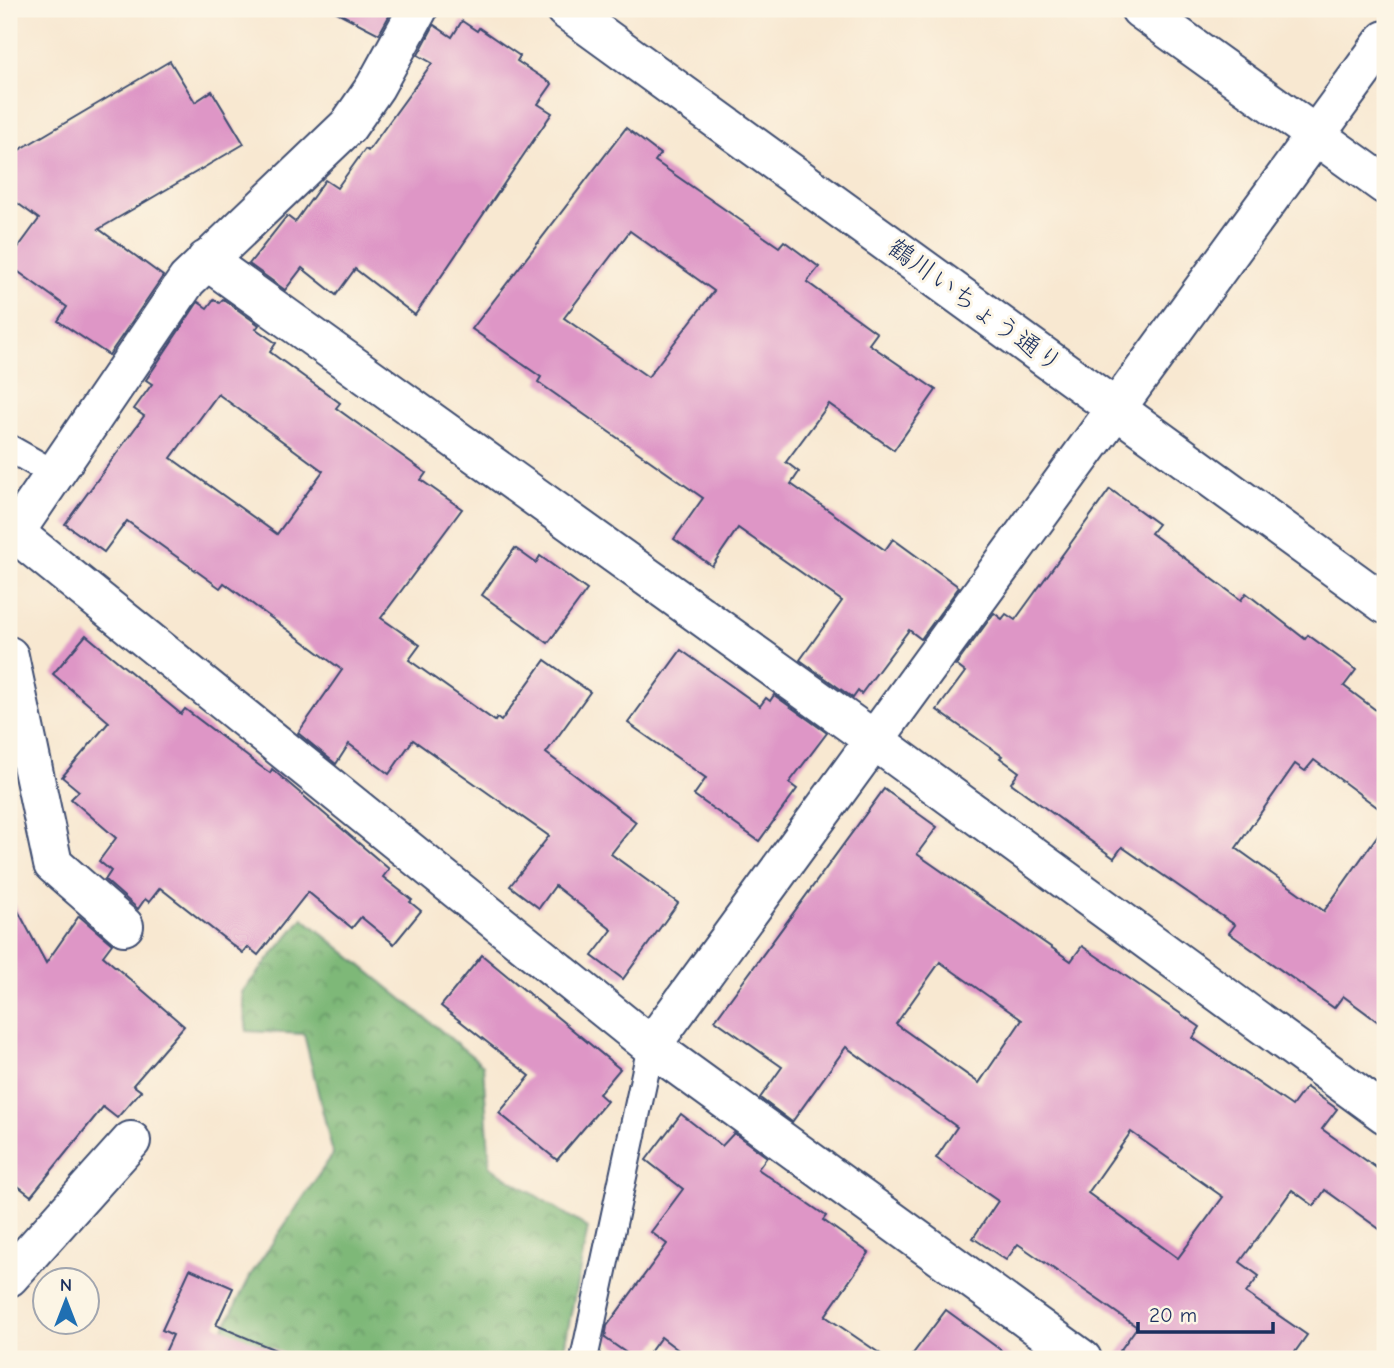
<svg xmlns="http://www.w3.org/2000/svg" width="1394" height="1368" font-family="'Comic Neue','Klee One',sans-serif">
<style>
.forest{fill:url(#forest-crowns);stroke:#4c746b;stroke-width:2}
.building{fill:#de96c6;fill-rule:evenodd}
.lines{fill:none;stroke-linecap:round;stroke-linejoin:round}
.service-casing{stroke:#3c4b6f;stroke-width:30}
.minor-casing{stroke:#3c4b6f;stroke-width:42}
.tertiary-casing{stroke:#3c4b6f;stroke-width:42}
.service{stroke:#fff;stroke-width:26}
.minor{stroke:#fff;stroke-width:38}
.tertiary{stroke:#fff;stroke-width:38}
.labels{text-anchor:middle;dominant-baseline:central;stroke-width:6;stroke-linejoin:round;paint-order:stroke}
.street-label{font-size:26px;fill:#1b2f5e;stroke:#fcf5e5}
</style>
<defs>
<pattern id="forest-crowns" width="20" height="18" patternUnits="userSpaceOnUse" patternTransform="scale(1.75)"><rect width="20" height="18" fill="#7eb878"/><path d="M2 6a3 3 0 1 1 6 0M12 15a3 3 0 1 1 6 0" fill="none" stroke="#669666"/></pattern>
</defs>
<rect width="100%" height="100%" fill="#fcf5e5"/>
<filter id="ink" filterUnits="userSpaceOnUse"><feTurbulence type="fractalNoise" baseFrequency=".0143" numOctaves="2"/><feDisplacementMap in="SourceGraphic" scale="14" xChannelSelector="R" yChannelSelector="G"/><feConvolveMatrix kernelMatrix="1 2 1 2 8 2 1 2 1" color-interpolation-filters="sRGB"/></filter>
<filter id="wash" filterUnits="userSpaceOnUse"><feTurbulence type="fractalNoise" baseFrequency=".00686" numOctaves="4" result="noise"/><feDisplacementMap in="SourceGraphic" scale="28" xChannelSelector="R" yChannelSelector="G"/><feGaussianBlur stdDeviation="1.57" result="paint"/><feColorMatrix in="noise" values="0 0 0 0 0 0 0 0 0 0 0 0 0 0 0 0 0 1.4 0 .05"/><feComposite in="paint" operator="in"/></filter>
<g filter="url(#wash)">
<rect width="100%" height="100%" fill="#f8e8d1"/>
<polygon class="forest" points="303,918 483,1065 490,1167 588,1228 562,1359 208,1359 252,1273 333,1154 304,1034 247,1031 242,992"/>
<g id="blocks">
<g class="building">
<polygon points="331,9 393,9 379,34"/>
<polygon points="462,21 477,31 479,28 520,56 517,61 552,84 538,104 552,113 415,315 355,269 336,295 302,268 285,290 249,264 287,216 295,222 325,180 337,188 365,149 368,151 432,63 418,55 434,25 452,37"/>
<polygon points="170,61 195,102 212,91 244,144 99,229 163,276 109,355 58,321 67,307 9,265 9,260 39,219 9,197 9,156"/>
<path d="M626,128L660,154L655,161L779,247L784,241L819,267L807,282L877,333L869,344L936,390L894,450L829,404L786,462L799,472L791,484L885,550L893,539L959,587L921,639L909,630L861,694L858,691L853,698L800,660L842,601L738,528L712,566L674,539L703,498L538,382L541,377L472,329ZM630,231L714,291L648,377L564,318Z"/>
<path d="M214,299L219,303L223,299L259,325L256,329L276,343L270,352L340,403L336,408L426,473L421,480L462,509L381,618L420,645L409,660L495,721L497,718L501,721L545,660L590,692L546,753L636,822L611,854L678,903L623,979L592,956L612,930L555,886L539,908L510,886L549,836L413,740L389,774L349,744L336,764L298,733L342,670L224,583L220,588L127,521L104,552L65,524L144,416L134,409L152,384L146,380L198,302L207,308ZM218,394L323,471L277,534L171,458Z"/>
<polygon points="1110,489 1158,524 1151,533 1241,600 1246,593 1305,639 1308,635 1356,670 1344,686 1385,717 1385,813 1314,760 1305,771 1295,764 1236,848 1324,911 1385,825 1385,1027 1343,996 1334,1008 1229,933 1235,925 1122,847 1114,858 1011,783 1019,772 1000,758 1002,756 937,710 965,672 956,665 994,613 1002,619 1006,614 1015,620"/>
<polygon points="515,548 536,563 540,556 587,590 548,643 482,595"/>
<polygon points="86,635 181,714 185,709 260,766 270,773 272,769 389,869 383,877 412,900 410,902 421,911 394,944 361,917 352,928 308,892 258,955 248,947 243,953 160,888 149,902 145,899 138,909 105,880 111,871 99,861 116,838 71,799 79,791 62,777 109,722 53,674"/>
<polygon points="681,650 760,706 766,698 770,701 774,695 827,733 789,783 797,789 759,841 694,795 706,778 628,723"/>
<path d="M884,789L937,827L917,854L1071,961L1082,946L1200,1027L1193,1038L1292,1106L1306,1087L1337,1109L1322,1129L1385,1174V1233L1325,1190L1314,1206L1292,1190L1240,1262L1259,1276L1246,1293L1307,1335L1290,1359H1114L1137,1327L1018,1244L1006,1260L973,1238L998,1201L936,1158L957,1127L846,1047L792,1122L760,1098L782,1067L715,1020ZM940,962L1022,1020L979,1083L896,1024ZM1131,1132L1223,1197L1178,1258L1088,1193Z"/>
<polygon points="9,894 46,963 79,916 112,944 103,956 184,1026 133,1085 141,1091 117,1118 103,1107 31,1196 9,1179"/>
<polygon points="482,955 620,1069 599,1094 607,1101 557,1160 499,1113 530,1076 441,1006"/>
<polygon points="681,1114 722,1146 734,1133 767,1157 758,1169 826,1216 823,1220 869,1253 825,1316 888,1359 690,1359 661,1337 645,1359 635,1359 605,1338 607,1326 667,1244 651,1232 683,1189 646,1160"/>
<polygon points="190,1269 233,1288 216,1325 297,1359 162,1359 173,1335 162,1330"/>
<polygon points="946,1310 1013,1359 909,1359"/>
</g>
</g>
</g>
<g filter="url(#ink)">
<use href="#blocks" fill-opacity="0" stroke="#3c4b6f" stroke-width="2"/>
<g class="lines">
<defs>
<g id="service">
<polyline points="9,448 55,474"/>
<polyline points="584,1359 651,1046"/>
</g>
<g id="minor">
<polyline points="1140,9 1385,185"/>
<polyline points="206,260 874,740 1385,1114"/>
<polyline points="15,533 651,1046 1082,1359"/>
<polyline points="9,541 187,280 348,126 375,87 418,9"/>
<polyline points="9,656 53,864 124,926"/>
<polyline points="651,1046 1385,40"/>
<polyline points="9,1277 131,1141"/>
</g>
<polyline id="tertiary" points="565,9 1385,604"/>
</defs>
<use href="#service" class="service-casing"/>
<use href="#minor" class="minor-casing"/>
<use href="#tertiary" class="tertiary-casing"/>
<use href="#service" class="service"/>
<use href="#minor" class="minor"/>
<use href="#tertiary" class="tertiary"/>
</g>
</g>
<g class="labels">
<g class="street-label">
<text transform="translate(975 306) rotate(36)">鶴川いちょう通り</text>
</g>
</g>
<rect width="1394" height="1368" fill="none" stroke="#fcf5e5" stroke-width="35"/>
<g transform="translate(66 1301)"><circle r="33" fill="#fcf5e5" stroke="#a2a6af" stroke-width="2"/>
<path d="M0-5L12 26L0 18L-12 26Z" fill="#1f6fb2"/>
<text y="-10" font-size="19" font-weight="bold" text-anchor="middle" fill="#1b2f5e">N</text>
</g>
<path d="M1138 1322v10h135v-10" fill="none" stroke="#1b2f5e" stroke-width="3.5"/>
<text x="1149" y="1322" font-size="21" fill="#1b2f5e" stroke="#fcf5e5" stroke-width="5" paint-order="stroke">20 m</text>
</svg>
